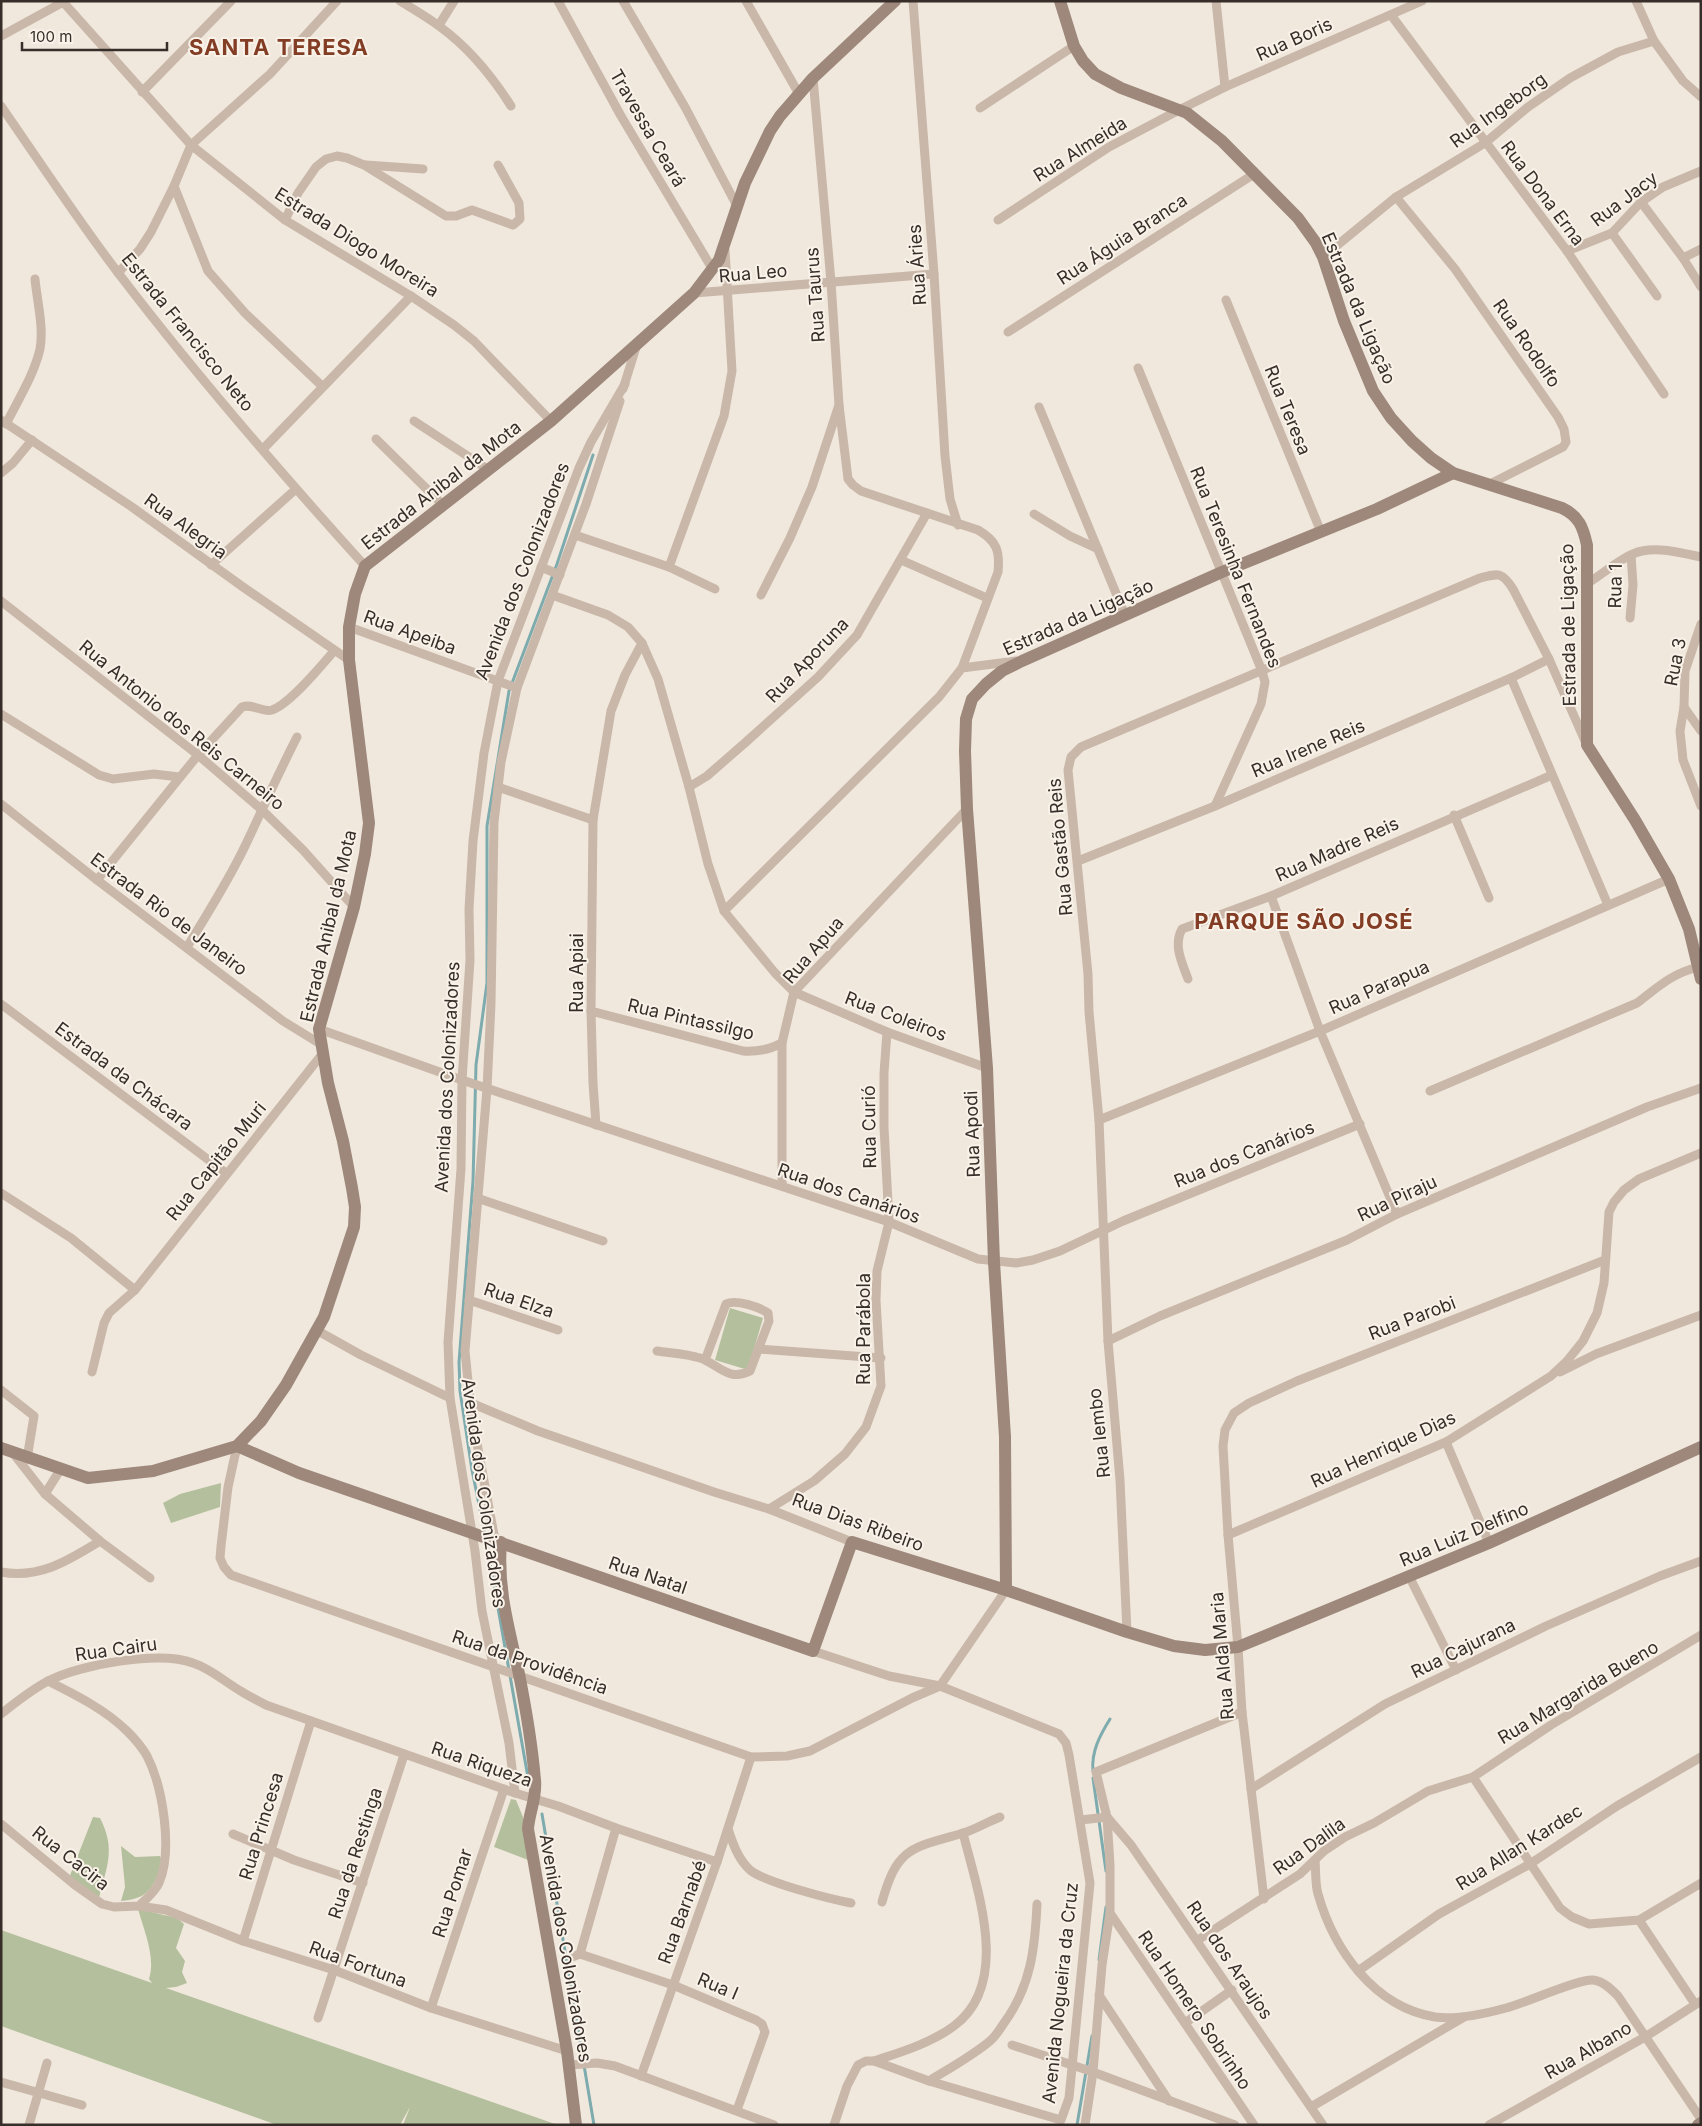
<svg xmlns="http://www.w3.org/2000/svg" width="1702" height="2126" font-family="Inter,sans-serif">
<style>
.green{fill:#b4c09d}
.lines{fill:none;stroke-linecap:round;stroke-linejoin:round}
.stream{stroke:#7dabae;stroke-width:3}
.street{stroke:#c9b8a9;stroke-width:9}
.secondary{stroke:#9d887b;stroke-width:12}
.labels{text-anchor:middle;dominant-baseline:central;stroke-width:4;stroke-linejoin:round;paint-order:stroke}
.street-label{font-size:18px;fill:#372d29;stroke:#f9f2e9}
.district-label{font-size:22px;font-weight:bold;letter-spacing:1px;fill:#833d24;stroke:#f9f2e9}
</style>
<rect width="100%" height="100%" fill="#f1e8dd"/>
<g class="green">
<polygon points="730,1308 763,1318 748,1370 715,1360"/>
<polygon points="221,1483 220,1507 171,1523 163,1503 180,1494"/>
<polygon points="511,1799 516,1800 523,1817 528,1860 494,1847"/>
<path d="M93,1817L100,1818C116,1849 107,1866 99,1898L69,1878Z"/>
<path d="M121,1846L135,1857L160,1856L163,1864C153,1887 149,1899 121,1901L125,1887Z"/>
<path d="M138,1909L177,1918L184,1924L176,1948L185,1961L182,1972L187,1983L176,1987L166,1988L558,2125H403L410,2107L400,2125H277L1,2026V1930L152,1983L149,1979C156,1957 144,1931 138,1909Z"/>
</g>
<g class="lines">
<g class="stream">
<polyline points="485,1534 472,1470 460,1391 459,1362 473,1181 476,1065 487,983 487,826 509,691 557,564 593,455"/>
<polyline points="486,1540 529,1783"/>
<path d="M1093,1771C1091,1752 1100,1735 1110,1719"/>
<polyline points="1093,1778 1106,1871"/>
<polyline points="542,1814 594,2125"/>
<polyline points="1099,1960 1106,1907"/>
<polyline points="1077,2125 1092,2036"/>
</g>
<g class="street">
<path d="M400,1C413,9 427,17 439,26C468,47 492,76 511,106"/>
<polyline points="558,1 621,116 713,270"/>
<polyline points="623,1 685,107 737,206"/>
<polyline points="746,1 799,94"/>
<polyline points="913,1 934,274 945,456 950,499 958,525"/>
<polyline points="1216,1 1225,87"/>
<polyline points="1636,1 1654,41 1683,81 1701,97"/>
<polyline points="64,3 191,145 285,220 411,296 454,325 474,341 551,421"/>
<polyline points="1391,15 1567,251 1664,394"/>
<polyline points="439,25 454,1"/>
<polyline points="1,36 65,1"/>
<path d="M813,78L831,282L839,405L848,479L853,485L861,491L978,530C997,541 1000,551 998,572L962,668"/>
<polyline points="142,92 231,1"/>
<path d="M1,106C40,162 77,219 119,274C196,375 280,472 365,566"/>
<polyline points="980,108 1074,46"/>
<polyline points="366,165 423,169"/>
<polyline points="174,186 208,271 245,313 322,386"/>
<polyline points="1396,197 1455,269 1558,417 1564,429 1566,442 1563,447 1488,485"/>
<polyline points="1641,202 1683,258 1701,249"/>
<polyline points="285,220 298,193 316,167 326,159 337,156 347,158 364,165 446,216 456,216 472,210 513,225 520,219 519,203 498,165"/>
<polyline points="998,220 1109,147 1181,109 1225,87 1422,1"/>
<polyline points="1612,233 1657,296"/>
<polyline points="1567,251 1612,233 1641,202 1663,187 1701,171"/>
<polyline points="1323,257 1396,197 1485,143 1528,107 1570,78 1618,52 1654,41"/>
<polyline points="1683,258 1701,287"/>
<polyline points="118,273 140,249 151,232 174,186 191,145 270,74 337,1"/>
<polyline points="694,293 934,274"/>
<polyline points="1226,300 1321,532"/>
<polyline points="1008,332 1254,174"/>
<polyline points="1138,368 1262,671 1265,682 1261,704 1215,806"/>
<polyline points="623,389 637,344"/>
<polyline points="1039,407 1125,615"/>
<polyline points="1,420 132,507 243,587 349,660"/>
<polyline points="414,421 489,470"/>
<path d="M6,424C18,400 34,375 40,349C44,327 37,301 35,279"/>
<polyline points="376,439 443,505"/>
<polyline points="263,449 411,296"/>
<polyline points="1,473 13,463 32,440"/>
<polyline points="1034,514 1070,536 1098,549"/>
<polyline points="575,535 669,567 715,589"/>
<polyline points="901,560 987,598"/>
<polyline points="211,565 296,489"/>
<polyline points="541,567 560,575"/>
<polyline points="669,567 724,416 732,371 725,250"/>
<path d="M1588,583C1603,574 1625,554 1642,551C1661,547 1682,553 1701,557"/>
<polyline points="552,595 608,615 628,627 642,643 658,679 689,787 708,864 724,911 775,973 794,992 887,1032 987,1068"/>
<polyline points="761,595 790,538 812,487 839,405"/>
<polyline points="1,601 198,755 261,809 303,850 354,907"/>
<polyline points="1630,618 1633,585 1631,555"/>
<polyline points="1701,624 1685,671 1684,707 1680,731 1683,760 1701,806"/>
<polyline points="349,627 517,688"/>
<polyline points="1511,678 1608,905"/>
<polyline points="1684,707 1701,731"/>
<polyline points="1,714 99,775 113,779 154,774 179,777"/>
<polyline points="498,787 593,820"/>
<polyline points="689,787 707,776 746,742 818,677 857,635 927,513"/>
<polyline points="1,804 97,880 283,1021 322,1045"/>
<polyline points="1454,815 1489,898"/>
<polyline points="1078,861 1215,806 1511,678 1549,659"/>
<path d="M97,880L198,755L242,707C253,703 262,713 272,710C290,704 321,666 334,651"/>
<polyline points="1271,896 1320,1031 1397,1214"/>
<polyline points="724,911 939,697 962,668 1016,661"/>
<path d="M187,947C208,913 229,880 246,844C263,808 279,772 297,737"/>
<path d="M1188,979C1182,963 1173,945 1182,929L1271,896L1552,775"/>
<polyline points="1,1004 226,1173"/>
<path d="M591,1011L743,1051C758,1052 769,1050 782,1043"/>
<polyline points="319,1029 462,1080 889,1222 978,1259 1016,1263 1033,1260 1060,1251 1123,1221 1360,1124"/>
<path d="M1430,1091L1637,1003C1658,987 1671,974 1698,967"/>
<polyline points="1099,1120 1320,1031 1669,879"/>
<polyline points="596,1125 593,1083 591,1011 593,820 611,711 625,675 642,643"/>
<polyline points="782,1186 782,1043 794,992 967,809"/>
<polyline points="1,1193 71,1238 135,1290"/>
<polyline points="477,1198 603,1241"/>
<polyline points="469,1300 558,1330"/>
<polyline points="318,1331 361,1355 450,1398"/>
<polyline points="1108,1341 1160,1316 1347,1240 1397,1214 1647,1107 1701,1088"/>
<polyline points="758,1349 881,1358"/>
<path d="M657,1351C671,1353 687,1354 700,1358C718,1364 728,1382 750,1371L769,1321L768,1313C759,1307 736,1299 726,1304L705,1360"/>
<polyline points="92,1372 104,1323 109,1313 135,1290 323,1053"/>
<polyline points="1560,1372 1596,1354 1701,1315"/>
<polyline points="1,1390 34,1416 27,1459"/>
<polyline points="471,1403 538,1431 714,1492 769,1509 852,1542"/>
<polyline points="1446,1442 1489,1543"/>
<polyline points="237,1446 228,1487 221,1546 220,1558 224,1567 231,1575 751,1757 787,1756 810,1751 912,1698 940,1686 1006,1590"/>
<polyline points="13,1453 45,1494 100,1541 150,1578"/>
<polyline points="45,1494 60,1470"/>
<polyline points="769,1509 814,1481 845,1454 866,1427 881,1386 876,1300 877,1271 889,1222 884,1127 884,1073 887,1032"/>
<polyline points="1228,1535 1446,1442 1551,1376 1567,1361 1583,1341 1597,1313 1604,1283 1609,1212 1614,1202 1624,1190 1639,1179 1701,1153"/>
<polyline points="495,1540 471,1411 465,1351 487,1089 491,1004 494,822 501,762 517,688 586,504 620,401"/>
<path d="M1,1572C40,1579 69,1560 100,1541"/>
<polyline points="1409,1576 1456,1670"/>
<path d="M1127,1632L1120,1480L1108,1341L1099,1120L1089,1012L1088,974L1068,770L1071,757L1081,747L1480,578C1499,573 1502,572 1513,589L1549,659L1585,741"/>
<polyline points="813,1651 889,1676 940,1686 1059,1734 1066,1743 1069,1755 1090,1883 1069,2098 1061,2120 929,2081 874,2061 866,2061 858,2065 847,2086 834,2125"/>
<path d="M1,1714C16,1702 31,1690 48,1681C79,1665 160,1650 193,1663C211,1669 224,1681 239,1690C248,1696 257,1700 266,1705L515,1793L558,1806L616,1828L717,1862"/>
<polyline points="1473,1777 1560,1908 1572,1917 1589,1924 1639,1920 1701,1883"/>
<polyline points="1251,1789 1385,1704 1546,1626 1660,1576 1701,1561"/>
<polyline points="515,1793 509,1743 482,1611 475,1551 450,1398 448,1342 461,1169 462,1080 470,960 469,909 473,841 484,753 498,681 579,468 591,442 625,384"/>
<polyline points="1081,1820 1107,1817 1131,1845 1323,2125"/>
<path d="M1,1824L75,1885L102,1904L114,1907L139,1906C146,1899 155,1892 159,1883C173,1851 163,1787 147,1756C143,1749 135,1739 128,1732C106,1710 76,1695 48,1681"/>
<path d="M728,1829C733,1844 738,1859 750,1870C764,1882 830,1899 851,1903"/>
<polyline points="233,1834 294,1860 363,1883"/>
<path d="M1315,1860C1316,1871 1315,1884 1318,1894C1334,1950 1374,2007 1435,2017C1458,2020 1484,2014 1506,2008C1526,2003 1577,1979 1593,1980C1603,1981 1611,1989 1618,1996L1701,2119"/>
<polyline points="1264,1899 1242,1712 1238,1647 1228,1535 1223,1446 1225,1430 1234,1413 1249,1403 1297,1381 1605,1260"/>
<path d="M882,1902C897,1848 911,1848 960,1834C973,1831 987,1822 1000,1817"/>
<polyline points="139,1906 166,1910 243,1941 334,1970 431,2008 567,2051"/>
<polyline points="1110,1913 1254,2125"/>
<polyline points="1639,1920 1695,2004"/>
<polyline points="1198,1940 1300,1874 1324,1851 1345,1837 1374,1823 1428,1791 1473,1777 1551,1725 1701,1635"/>
<polyline points="243,1941 311,1721"/>
<polyline points="580,1954 616,1828"/>
<polyline points="572,1957 580,1954 673,1985 756,2020 762,2024 765,2032 737,2110"/>
<polyline points="1358,1971 1439,1914 1530,1864 1617,1806 1701,1757"/>
<polyline points="1099,1995 1169,2101"/>
<polyline points="431,2008 504,1789"/>
<polyline points="318,2018 404,1755"/>
<polyline points="1185,2023 1232,1990"/>
<polyline points="1012,2045 1093,2072 1235,2125"/>
<path d="M874,2061C901,2052 931,2043 954,2026C1012,1983 977,1890 963,1833"/>
<polyline points="569,2065 597,2063 615,2066 774,2125"/>
<polyline points="641,2076 717,1862 751,1757"/>
<path d="M929,2081C950,2068 972,2056 990,2041C996,2036 1000,2029 1004,2023C1031,1986 1035,1948 1037,1904"/>
<polyline points="1,2082 82,2105"/>
<polyline points="1311,2107 1464,2017"/>
<polyline points="29,2125 47,2063"/>
<polyline points="1085,2125 1093,2072 1102,1965 1110,1913 1110,1865 1107,1817 1096,1772 1242,1712"/>
<polyline points="1489,2125 1645,2037 1701,2001"/>
</g>
<g class="secondary">
<path d="M1060,1L1074,46L1083,61L1095,74L1121,88L1187,113L1222,141L1298,218L1316,243L1323,257L1344,321L1373,391L1391,418L1412,441L1431,458L1453,473L1562,508C1579,516 1583,527 1587,545V745L1635,820L1669,879L1689,929L1701,979"/>
<polyline points="237,1446 299,1473 813,1651 852,1542 1006,1590 1127,1632 1174,1646 1205,1650 1238,1647 1489,1543 1701,1447"/>
<polyline points="1,1448 88,1478 153,1471 237,1446 261,1421 286,1385 324,1317 354,1227 355,1207 352,1188 343,1141 328,1083 319,1029 354,907 365,854 369,823 349,660 349,627 355,594 365,566 551,421 694,293 719,260 745,183 770,131 780,116 813,78 895,1"/>
<path d="M501,1542C497,1589 509,1628 519,1674C526,1709 532,1745 535,1780C537,1798 529,1812 528,1829L567,2051L576,2125"/>
<polyline points="1006,1590 1005,1437 994,1262 987,1068 967,809 965,751 966,719 972,699 986,684 1002,671 1022,661 1222,572 1377,509 1453,473"/>
<polyline points="1698,2125 1701,2123"/>
</g>
</g>
<g class="labels">
<g class="street-label">
<text transform="translate(1294 39) rotate(-24)">Rua Boris</text>
<text transform="translate(1498 110) rotate(-36)">Rua Ingeborg</text>
<text transform="translate(648 128) rotate(60)">Travessa Ceará</text>
<text transform="translate(1080 149) rotate(-32)">Rua Almeida</text>
<text transform="translate(1543 193) rotate(53)">Rua Dona Erna</text>
<text transform="translate(1624 199) rotate(-37)">Rua Jacy</text>
<text transform="translate(1122 239) rotate(-33)">Rua Águia Branca</text>
<text transform="translate(357 242) rotate(32)">Estrada Diogo Moreira</text>
<text transform="translate(917 265) rotate(-94)">Rua Áries</text>
<text transform="translate(753 273) rotate(-5)">Rua Leo</text>
<text transform="translate(815 295) rotate(-94)">Rua Taurus</text>
<text transform="translate(1359 308) rotate(67)">Estrada da Ligação</text>
<text transform="translate(188 332) rotate(51)">Estrada Francisco Neto</text>
<text transform="translate(1527 343) rotate(55)">Rua Rodolfo</text>
<text transform="translate(1288 410) rotate(68)">Rua Teresa</text>
<text transform="translate(441 485) rotate(-38)">Estrada Anibal da Mota</text>
<text transform="translate(186 526) rotate(36)">Rua Alegria</text>
<text transform="translate(1236 567) rotate(68)">Rua Teresinha Fernandes</text>
<text transform="translate(522 571) rotate(-69)">Avenida dos Colonizadores</text>
<text transform="translate(1615 586) rotate(-89)">Rua 1</text>
<text transform="translate(1078 617) rotate(-24)">Estrada da Ligação</text>
<text transform="translate(1568 625) rotate(-91)">Estrada de Ligação</text>
<text transform="translate(410 632) rotate(20)">Rua Apeiba</text>
<text transform="translate(807 660) rotate(-46)">Rua Aporuna</text>
<text transform="translate(1675 662) rotate(-79)">Rua 3</text>
<text transform="translate(182 725) rotate(39)">Rua Antonio dos Reis Carneiro</text>
<text transform="translate(1308 748) rotate(-23)">Rua Irene Reis</text>
<text transform="translate(1060 847) rotate(-95)">Rua Gastão Reis</text>
<text transform="translate(1337 849) rotate(-24)">Rua Madre Reis</text>
<text transform="translate(169 914) rotate(37)">Estrada Rio de Janeiro</text>
<text transform="translate(328 926) rotate(-77)">Estrada Anibal da Mota</text>
<text transform="translate(813 950) rotate(-49)">Rua Apua</text>
<text transform="translate(576 973) rotate(-90)">Rua Apiai</text>
<text transform="translate(1379 987) rotate(-24)">Rua Parapua</text>
<text transform="translate(896 1016) rotate(21)">Rua Coleiros</text>
<text transform="translate(691 1019) rotate(13)">Rua Pintassilgo</text>
<text transform="translate(124 1076) rotate(37)">Estrada da Chácara</text>
<text transform="translate(447 1077) rotate(-87)">Avenida dos Colonizadores</text>
<text transform="translate(869 1127) rotate(-91)">Rua Curió</text>
<text transform="translate(972 1134) rotate(-92)">Rua Apodi</text>
<text transform="translate(1244 1154) rotate(-22)">Rua dos Canários</text>
<text transform="translate(216 1161) rotate(-51)">Rua Capitão Muri</text>
<text transform="translate(849 1193) rotate(19)">Rua dos Canários</text>
<text transform="translate(1397 1198) rotate(-25)">Rua Piraju</text>
<text transform="translate(519 1300) rotate(19)">Rua Elza</text>
<text transform="translate(1412 1318) rotate(-21)">Rua Parobi</text>
<text transform="translate(863 1329) rotate(-90)">Rua Parábola</text>
<text transform="translate(1099 1433) rotate(-96)">Rua Iembo</text>
<text transform="translate(1383 1449) rotate(-25)">Rua Henrique Dias</text>
<text transform="translate(484 1493) rotate(82)">Avenida dos Colonizadores</text>
<text transform="translate(858 1522) rotate(20)">Rua Dias Ribeiro</text>
<text transform="translate(1464 1534) rotate(-23)">Rua Luiz Delfino</text>
<text transform="translate(648 1575) rotate(19)">Rua Natal</text>
<text transform="translate(1463 1648) rotate(-26)">Rua Cajurana</text>
<text transform="translate(116 1649) rotate(-8)">Rua Cairu</text>
<text transform="translate(1222 1656) rotate(-95)">Rua Alda Maria</text>
<text transform="translate(530 1662) rotate(19)">Rua da Providência</text>
<text transform="translate(1578 1692) rotate(-31)">Rua Margarida Bueno</text>
<text transform="translate(482 1764) rotate(19)">Rua Riqueza</text>
<text transform="translate(261 1826) rotate(-73)">Rua Princesa</text>
<text transform="translate(1309 1846) rotate(-36)">Rua Dalila</text>
<text transform="translate(1519 1847) rotate(-32)">Rua Allan Kardec</text>
<text transform="translate(355 1853) rotate(-72)">Rua da Restinga</text>
<text transform="translate(71 1858) rotate(38)">Rua Cacira</text>
<text transform="translate(452 1893) rotate(-72)">Rua Pomar</text>
<text transform="translate(682 1912) rotate(-70)">Rua Barnabé</text>
<text transform="translate(566 1948) rotate(80)">Avenida dos Colonizadores</text>
<text transform="translate(1230 1960) rotate(56)">Rua dos Araujos</text>
<text transform="translate(358 1964) rotate(20)">Rua Fortuna</text>
<text transform="translate(718 1986) rotate(23)">Rua I</text>
<text transform="translate(1060 1993) rotate(-84)">Avenida Nogueira da Cruz</text>
<text transform="translate(1195 2010) rotate(56)">Rua Homero Sobrinho</text>
<text transform="translate(1588 2050) rotate(-30)">Rua Albano</text>
</g>
<g class="district-label">
<text x="279" y="47">SANTA TERESA</text>
<text x="1304" y="921">PARQUE SÃO JOSÉ</text>
</g>
</g>
<rect width="1702" height="2126" fill="none" stroke="#372d29" stroke-width="5"/>
<path d="M22 42v8h145v-8" fill="none" stroke="#372d29" stroke-width="2.5"/>
<text x="30" y="42" font-size="15" fill="#372d29" stroke="#f9f2e9" stroke-width="4" paint-order="stroke">100 m</text>
</svg>
